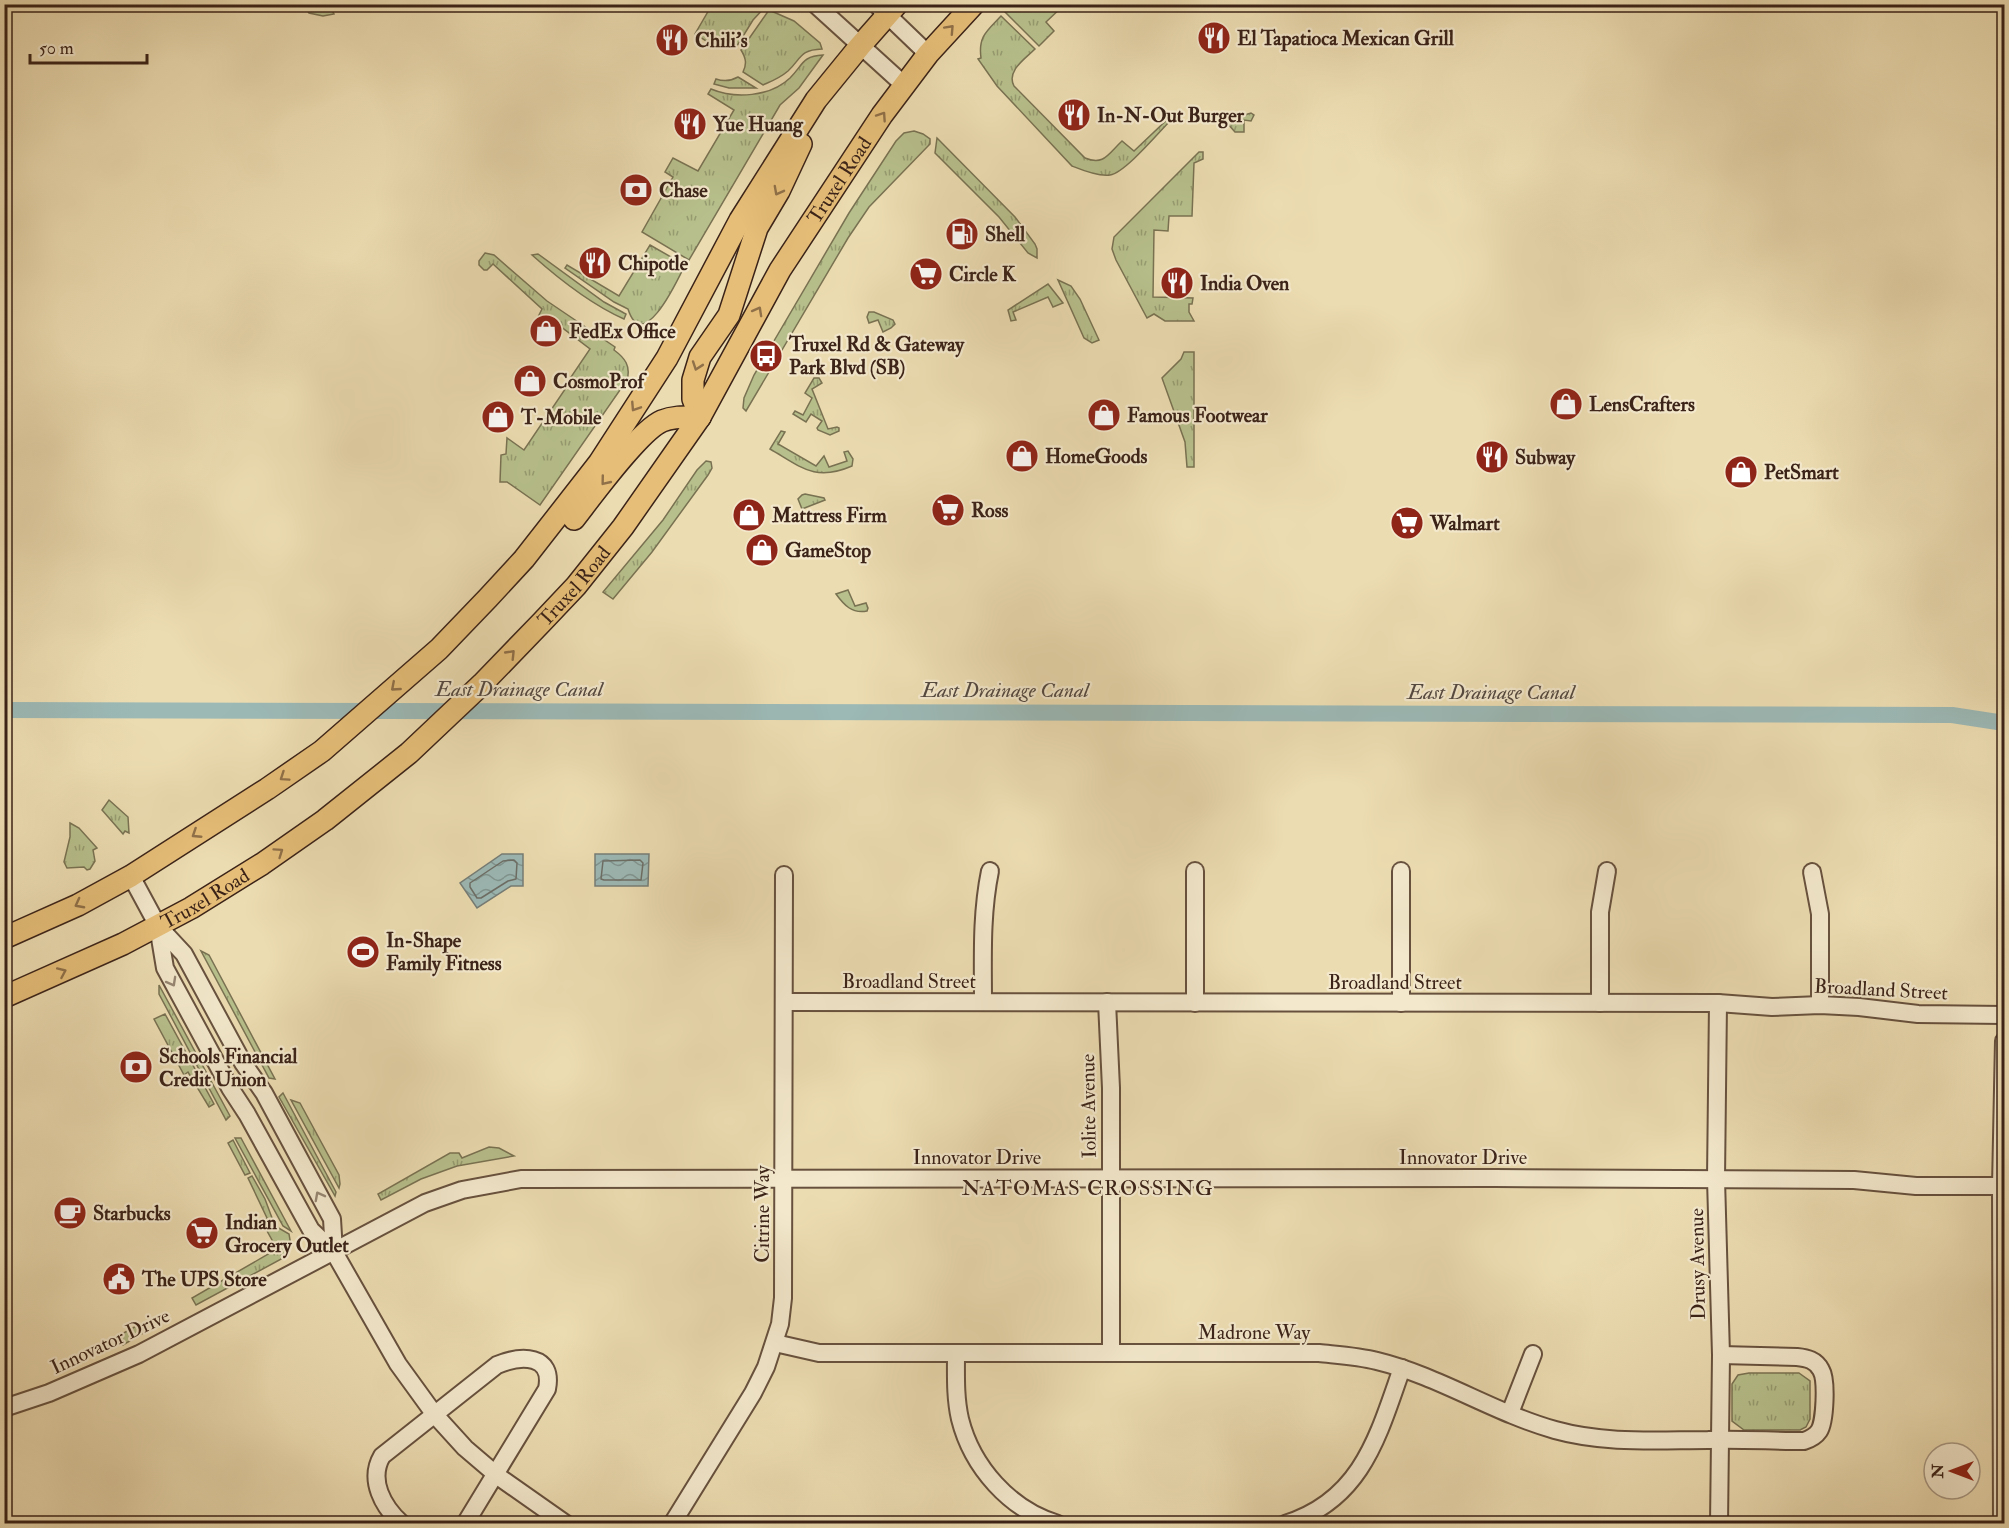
<svg xmlns="http://www.w3.org/2000/svg" width="2009" height="1528" font-family="'IM FELL Double Pica',serif">
<defs>
<pattern id="grass-tufts" width="24" height="20" patternUnits="userSpaceOnUse" patternTransform="scale(1.5)"><rect width="24" height="20" fill="#b7c08c"/><path d="M3 7l-1-3M5 7V3M7 7l1-3M15 17l-1-3M17 17v-4M19 17l1-3" fill="none" stroke="#969c71"/></pattern>
<pattern id="water-waves" width="16" height="10" patternUnits="userSpaceOnUse" patternTransform="scale(1.5)"><rect width="16" height="10" fill="#9cb9b6"/><path d="M0 5q4-4 8 0t8 0" fill="none" stroke="#809693"/></pattern>
</defs>
<rect width="100%" height="100%" fill="#ecdcb1"/>
<filter id="stains"><feTurbulence type="fractalNoise" baseFrequency=".00333" numOctaves="4"/><feColorMatrix values="0 0 0 0 .2 0 0 0 0 .09 0 0 0 0 .02 0 0 0 .5 -.17"/></filter>
<radialGradient id="worn" r=".72"><stop offset=".6" stop-color="#630" stop-opacity="0"/><stop offset="1" stop-color="#630" stop-opacity=".3"/></radialGradient>
<g fill="url(#grass-tufts)" stroke="#797252" stroke-width="1.5">
<path d="M 762,4 L 765,7 L 753,20 L 737,46 L 728,41 L 714,46 L 695,34 L 710,8 L 705,5 Z"/>
<path d="M 1013,4 L 1064,4 L 1064,5 L 1046,22 L 1054,31 L 1039,46 L 1005,12 Z"/>
<path d="M 305,5 L 329,5 L 334,14 L 323,16 L 309,13 Z"/>
<path d="M 769,10 L 794,21 L 820,43 L 822,49 C 799,50 802,58 788,71 C 780,78 772,81 763,85 L 743,72 C 747,64 746,58 741,50 Z"/>
<path d="M 1001,16 L 1035,49 C 1025,59 1006,71 1014,86 L 1085,158 C 1104,166 1108,154 1122,141 L 1134,151 L 1172,115 L 1171,120 C 1159,132 1125,173 1110,175 C 1099,177 1082,170 1072,166 L 997,86 L 978,59 L 981,58 C 978,36 987,31 1001,16 Z"/>
<path d="M 823,55 L 799,88 L 780,105 L 689,260 L 642,232 L 673,177 L 665,172 L 673,158 L 698,171 L 734,110 L 708,94 L 711,89 C 735,99 770,97 790,78 C 803,65 802,56 823,55 Z"/>
<path d="M 738,77 L 756,88 L 729,88 L 714,84 L 716,79 C 725,82 731,81 738,77 Z"/>
<path d="M 1251,113 L 1254,115 L 1251,121 L 1244,120 L 1244,132 L 1235,132 L 1227,123 L 1241,116 Z"/>
<path d="M 914,131 L 923,134 L 930,139 L 930,144 L 869,207 L 848,238 L 746,411 L 743,408 L 744,398 L 754,375 L 849,213 L 896,141 L 904,133 Z"/>
<path d="M 937,138 L 1015,217 L 1035,244 L 1037,249 L 1037,258 L 1028,253 L 999,217 L 935,153 Z"/>
<path d="M 1199,152 L 1203,152 L 1203,159 L 1194,163 L 1192,216 L 1169,216 L 1168,231 L 1154,230 L 1153,297 L 1193,298 L 1192,304 L 1189,304 L 1189,312 L 1194,321 L 1165,321 L 1154,314 L 1147,318 L 1116,260 L 1112,249 L 1114,237 Z"/>
<path d="M 650,245 L 685,265 C 678,279 643,356 628,309 L 614,302 L 565,268 L 567,265 L 619,296 Z"/>
<path d="M 485,253 L 494,255 L 547,301 L 615,347 L 614,350 C 625,358 631,366 627,380 L 540,505 L 507,482 L 500,482 L 501,455 L 506,454 L 507,438 L 524,450 L 572,379 L 571,377 L 590,349 L 548,317 L 542,320 L 538,317 L 542,309 L 493,264 L 487,270 L 484,270 L 479,265 L 479,261 Z"/>
<path d="M 538,254 L 604,302 L 624,313 L 626,314 L 624,319 C 590,304 560,280 532,255 Z"/>
<path d="M 1058,280 L 1071,286 L 1080,299 L 1099,340 L 1092,343 L 1084,338 Z"/>
<path d="M 1048,284 L 1063,303 L 1053,307 L 1048,297 L 1013,312 L 1016,320 L 1011,321 L 1008,310 Z"/>
<path d="M 869,312 L 874,312 L 893,320 L 895,324 L 891,328 L 883,332 L 878,320 L 869,323 L 867,317 Z"/>
<path d="M 1184,352 L 1194,352 L 1194,467 L 1187,467 L 1185,442 L 1162,378 L 1181,359 Z"/>
<path d="M 814,378 L 819,378 L 822,383 L 812,389 L 828,429 L 837,427 L 839,428 L 839,431 L 830,435 L 818,430 L 817,428 L 822,421 L 811,414 L 806,422 L 793,414 L 795,411 L 803,415 L 812,398 L 805,393 Z"/>
<path d="M 781,431 L 785,432 L 778,444 L 816,466 L 824,456 L 829,467 L 847,461 L 844,452 L 848,451 L 853,459 L 852,466 C 815,482 801,467 770,449 Z"/>
<path d="M 706,461 L 711,462 L 712,468 L 708,475 L 652,552 L 613,599 L 603,592 L 663,520 L 697,470 Z"/>
<path d="M 805,494 L 824,498 L 825,500 L 802,509 L 798,499 L 802,495 Z"/>
<path d="M 848,590 L 855,606 L 866,603 L 868,608 L 867,611 C 852,614 844,605 836,594 Z"/>
<path d="M 109,800 L 128,817 L 129,833 L 125,831 L 123,834 L 102,810 Z"/>
<path d="M 70,823 L 79,828 L 97,848 L 93,850 L 95,861 L 90,869 L 87,870 L 84,867 L 67,868 L 64,862 L 70,837 Z"/>
<path d="M 201,951 L 209,955 L 275,1079 L 269,1078 Z"/>
<path d="M 159,985 L 230,1116 L 226,1120 L 159,994 Z"/>
<path d="M 165,1014 L 214,1104 L 209,1107 L 188,1072 L 184,1075 L 154,1019 Z"/>
<path d="M 283,1093 L 336,1192 L 335,1196 L 279,1097 Z"/>
<path d="M 291,1100 L 300,1103 L 339,1175 L 340,1184 L 339,1188 Z"/>
<path d="M 241,1138 L 291,1231 L 283,1226 L 235,1138 Z"/>
<path d="M 233,1140 L 250,1173 L 245,1175 L 228,1143 Z"/>
<path d="M 489,1147 L 499,1148 L 514,1156 L 457,1166 L 421,1179 L 381,1200 L 378,1194 L 450,1153 L 459,1153 L 462,1158 Z"/>
<path d="M 252,1176 L 265,1199 L 275,1226 L 289,1234 L 291,1246 L 285,1257 L 196,1305 L 192,1298 L 277,1249 L 262,1222 L 267,1218 L 248,1178 Z"/>
<path d="M 140,1324 L 145,1332 L 123,1345 L 118,1336 Z"/>
<path d="M 1799,1373 L 1810,1381 L 1810,1419 L 1806,1427 L 1800,1430 L 1744,1430 L 1732,1421 L 1732,1384 L 1738,1375 L 1749,1373 Z"/>
</g>
<g fill="url(#water-waves)" stroke="#757d77" stroke-width="1.5">
<path d="M 502,854 L 523,854 L 523,886 L 511,886 L 477,908 L 460,883 Z"/>
<path d="M 595,854 L 649,854 L 648,886 L 595,886 Z"/>
</g>
<g fill="none" stroke-linecap="round" stroke-linejoin="round">
<g stroke="#6c6e67" stroke-width="1.5">
<path d="M 514,860 L 517,863 L 516,879 L 508,881 L 481,898 L 477,898 L 470,887 L 470,883 L 503,861 Z"/>
<path d="M 640,860 L 643,863 L 641,880 L 604,880 L 601,879 L 603,861 Z"/>
</g>
<path stroke="#9cb9b6" stroke-width="16" d="M 4,710 L 1952,715 L 2004,723"/>
<defs>
<g id="minor">
<path d="M 815,4 L 903,84"/>
<path d="M 876,4 L 928,54"/>
<path d="M 1195,871 L 1195,1003"/>
<path d="M 1812,872 L 1820,914 L 1820,1005"/>
<path d="M 131,876 L 158,926 L 184,954 L 243,1063 L 264,1093 L 332,1219 L 334,1252"/>
<path d="M 158,926 L 165,968 L 230,1088 L 247,1114 L 311,1230 L 334,1252 L 398,1364 L 435,1415 L 465,1448 L 499,1477 L 566,1524"/>
<path d="M 784,1002 L 1718,1003 L 1772,1007 L 1820,1005 L 1859,1007 L 1918,1014 L 2004,1015"/>
<path d="M 983,1002 C 983,958 981,915 990,871"/>
<path d="M 1107,1002 L 1111,1088 L 1111,1353"/>
<path d="M 1401,1003 L 1401,871"/>
<path d="M 1600,1003 L 1600,912 L 1607,871"/>
<path d="M 1718,1003 L 1716,1179 L 1721,1355 L 1719,1524"/>
<path d="M 775,1343 L 819,1353 L 1319,1353 C 1338,1355 1358,1356 1377,1361 C 1439,1376 1494,1413 1555,1430 C 1605,1444 1657,1440 1708,1440 C 1740,1439 1772,1441 1804,1441 C 1810,1439 1815,1437 1819,1431 C 1825,1422 1827,1380 1821,1370 C 1816,1360 1807,1358 1797,1357 L 1721,1355"/>
<path d="M 956,1353 C 956,1375 955,1397 960,1419 C 972,1467 1010,1510 1058,1524"/>
<path d="M 4,1408 L 49,1393 L 139,1354 L 425,1203 L 462,1190 L 521,1179 L 1495,1178 L 1854,1180 L 1916,1186 L 2001,1186"/>
<path d="M 1510,1413 L 1533,1354"/>
<path d="M 402,1524 C 383,1507 368,1480 382,1456 L 497,1365 C 521,1355 554,1354 547,1389 L 465,1524"/>
<path d="M 672,1524 L 753,1393 L 766,1367 L 780,1324 L 783,1298 L 784,875"/>
<path d="M 1285,1524 C 1362,1500 1378,1436 1402,1368"/>
<path d="M 2002,1524 L 2001,1186 L 2004,1041"/>
</g>
<g id="major">
<path d="M 700,417 L 693,399 L 693,380 L 700,357 L 729,315 L 757,228 L 779,191 L 801,144"/>
<path d="M 574,519 C 592,496 639,431 662,421 C 674,416 687,417 700,417"/>
<path d="M 4,938 L 78,905 L 131,876 L 267,789 L 322,751 L 439,649 L 488,598 L 524,559 L 599,463 L 667,358 L 740,220 L 816,100 L 860,46 L 897,4"/>
<path id="s1" d="M 4,997 L 123,944 L 191,908 L 262,864 L 325,820 L 409,753 L 482,684 L 541,623 L 576,586 L 623,527 L 700,417 L 780,270 L 882,115 L 928,54 L 974,4"/>
</g>
</defs>
<use href="#minor" stroke="#67513e" stroke-width="20"/>
<use href="#major" stroke="#3b2318" stroke-width="24"/>
<use href="#minor" stroke="#f3e8cc" stroke-width="16"/>
<use href="#major" stroke="#e6be78" stroke-width="21"/>
</g>
<defs><path id="oneway-chevron" d="M-2-3.5L2.5 0L-2 3.5" fill="none" stroke-width="1.6" stroke-linecap="round" stroke-linejoin="round" transform="scale(1.5)"/></defs>
<g stroke="#907048">
<use href="#oneway-chevron" transform="translate(950 29) rotate(-47)"/>
<use href="#oneway-chevron" transform="translate(882 116) rotate(-56)"/>
<use href="#oneway-chevron" transform="translate(778 191) rotate(118)"/>
<use href="#oneway-chevron" transform="translate(758 311) rotate(-61)"/>
<use href="#oneway-chevron" transform="translate(697 366) rotate(109)"/>
<use href="#oneway-chevron" transform="translate(635 407) rotate(123)"/>
<use href="#oneway-chevron" transform="translate(605 481) rotate(129)"/>
<use href="#oneway-chevron" transform="translate(511 654) rotate(-46)"/>
<use href="#oneway-chevron" transform="translate(395 687) rotate(139)"/>
<use href="#oneway-chevron" transform="translate(284 777) rotate(146)"/>
<use href="#oneway-chevron" transform="translate(196 834) rotate(147)"/>
<use href="#oneway-chevron" transform="translate(279 852) rotate(-35)"/>
<use href="#oneway-chevron" transform="translate(79 904) rotate(152)"/>
<use href="#oneway-chevron" transform="translate(62 972) rotate(-24)"/>
</g>
<g stroke="#978672">
<use href="#oneway-chevron" transform="translate(172 982) rotate(61)"/>
<use href="#oneway-chevron" transform="translate(319 1196) rotate(-118)"/>
</g>
<defs>
<symbol id="restaurant-disc" viewBox="-11 -11 22 22"><circle r="9.5" fill="#8f2418" stroke="#f3e8cc"/><path d="M-5-6h1v4h1v-4h1v4h1v-4h1v5L-1.5 .5V6h-2V.5L-5-1ZM5-6V6H3V1.5H1.5Q1.5-4 5-6Z" fill="#fff"/></symbol>
<symbol id="bank-disc" viewBox="-11 -11 22 22"><circle r="9.5" fill="#8f2418" stroke="#f3e8cc"/><path d="M-6-4H6V4H-6ZM0-2.3a2.3 2.3 0 1 0 0 4.6a2.3 2.3 0 1 0 0-4.6Z" fill="#fff"/></symbol>
<symbol id="fuel-disc" viewBox="-11 -11 22 22"><circle r="9.5" fill="#8f2418" stroke="#f3e8cc"/><path d="M-5.5-6h7V0h2V4h1.3V-2.5L3-4.5l.8-.8L6-3V5H2.5V1h-1V6h-7ZM-4.2-4.7v3.2H.2V-4.7Z" fill="#fff"/></symbol>
<symbol id="supermarket-disc" viewBox="-11 -11 22 22"><circle r="9.5" fill="#8f2418" stroke="#f3e8cc"/><path d="M-6-5.5h2.5l.6 2H6L4.5 2H-2.5L-4.4-4H-6ZM-1.5 3.2a1.3 1.3 0 1 0 .1 0ZM3 3.2a1.3 1.3 0 1 0 .1 0Z" fill="#fff"/></symbol>
<symbol id="shop-disc" viewBox="-11 -11 22 22"><circle r="9.5" fill="#8f2418" stroke="#f3e8cc"/><path d="M-5-2.5h2.3a2.7 3.5 0 0 1 5.4 0H5L5.5 6h-11ZM-1.5-2.5h3a1.5 2.3 0 0 0-3 0Z" fill="#fff"/></symbol>
<symbol id="bus-disc" viewBox="-11 -11 22 22"><circle r="9.5" fill="#8f2418" stroke="#f3e8cc"/><path d="M-5-6H5V4H4V6H2V4H-2V6H-4V4H-5ZM-3.5-4V0h7V-4ZM-3.5 1.2v1.5H-2V1.2ZM2 1.2v1.5H3.5V1.2Z" fill="#fff"/></symbol>
<symbol id="stadium-disc" viewBox="-11 -11 22 22"><circle r="9.5" fill="#8f2418" stroke="#f3e8cc"/><path d="M0-5a6.5 5 0 1 0 0 10a6.5 5 0 1 0 0-10ZM-3.5-1.8h7v3.6h-7Z" fill="#fff"/></symbol>
<symbol id="cafe-disc" viewBox="-11 -11 22 22"><circle r="9.5" fill="#8f2418" stroke="#f3e8cc"/><path d="M-5.5-4.5H6V0H3Q3 3.5 0 3.5H-2.5Q-5.5 3.5-5.5 0ZM3-3.2v2h1.7v-2ZM-6 4.5H4V6H-6Z" fill="#fff"/></symbol>
<symbol id="civic-disc" viewBox="-11 -11 22 22"><circle r="9.5" fill="#8f2418" stroke="#f3e8cc"/><path d="M-.6-6.5H3V-4.5H.6V-3L4-1V1h2V6H-6V1h2V-1L-.6-3ZM-1.2 2.5V6h2.4V2.5Z" fill="#fff"/></symbol>
</defs>
<g fill-rule="evenodd">
<use href="#restaurant-disc" x="1195" y="19" width="38" height="38"/>
<use href="#restaurant-disc" x="653" y="21" width="38" height="38"/>
<use href="#restaurant-disc" x="1055" y="96" width="38" height="38"/>
<use href="#restaurant-disc" x="671" y="105" width="38" height="38"/>
<use href="#bank-disc" x="617" y="171" width="38" height="38"/>
<use href="#fuel-disc" x="943" y="215" width="38" height="38"/>
<use href="#restaurant-disc" x="576" y="244" width="38" height="38"/>
<use href="#supermarket-disc" x="907" y="255" width="38" height="38"/>
<use href="#restaurant-disc" x="1158" y="264" width="38" height="38"/>
<use href="#shop-disc" x="527" y="312" width="38" height="38"/>
<use href="#bus-disc" x="747" y="337" width="38" height="38"/>
<use href="#shop-disc" x="511" y="362" width="38" height="38"/>
<use href="#shop-disc" x="1547" y="385" width="38" height="38"/>
<use href="#shop-disc" x="1085" y="396" width="38" height="38"/>
<use href="#shop-disc" x="479" y="398" width="38" height="38"/>
<use href="#shop-disc" x="1003" y="437" width="38" height="38"/>
<use href="#restaurant-disc" x="1473" y="438" width="38" height="38"/>
<use href="#shop-disc" x="1722" y="453" width="38" height="38"/>
<use href="#supermarket-disc" x="929" y="491" width="38" height="38"/>
<use href="#shop-disc" x="730" y="496" width="38" height="38"/>
<use href="#supermarket-disc" x="1388" y="504" width="38" height="38"/>
<use href="#shop-disc" x="743" y="531" width="38" height="38"/>
<use href="#stadium-disc" x="344" y="933" width="38" height="38"/>
<use href="#bank-disc" x="117" y="1048" width="38" height="38"/>
<use href="#cafe-disc" x="51" y="1194" width="38" height="38"/>
<use href="#supermarket-disc" x="183" y="1214" width="38" height="38"/>
<use href="#civic-disc" x="100" y="1260" width="38" height="38"/>
</g>
<g text-anchor="middle" stroke-width="4.5" stroke-linejoin="round" paint-order="stroke">
<g font-size="20" font-weight="bold" fill="#3b2318" stroke="#f3e8cc" text-anchor="start">
<text x="1237" y="45">El Tapatioca Mexican Grill</text>
<text x="695" y="47">Chili's</text>
<text x="1097" y="122">In-N-Out Burger</text>
<text x="713" y="131">Yue Huang</text>
<text x="659" y="197">Chase</text>
<text x="985" y="241">Shell</text>
<text x="618" y="270">Chipotle</text>
<text x="949" y="281">Circle K</text>
<text x="1200" y="290">India Oven</text>
<text x="569" y="338">FedEx Office</text>
<text x="789" y="351">Truxel Rd &amp; Gateway<tspan x="789" dy="23">Park Blvd (SB)</tspan></text>
<text x="553" y="388">CosmoProf</text>
<text x="1589" y="411">LensCrafters</text>
<text x="1127" y="422">Famous Footwear</text>
<text x="521" y="424">T-Mobile</text>
<text x="1045" y="463">HomeGoods</text>
<text x="1515" y="464">Subway</text>
<text x="1764" y="479">PetSmart</text>
<text x="971" y="517">Ross</text>
<text x="772" y="522">Mattress Firm</text>
<text x="1430" y="530">Walmart</text>
<text x="785" y="557">GameStop</text>
<text x="386" y="947">In-Shape<tspan x="386" dy="23">Family Fitness</tspan></text>
<text x="159" y="1063">Schools Financial<tspan x="159" dy="23">Credit Union</tspan></text>
<text x="93" y="1220">Starbucks</text>
<text x="225" y="1229">Indian<tspan x="225" dy="23">Grocery Outlet</tspan></text>
<text x="142" y="1286">The UPS Store</text>
</g>
<g font-size="20" fill="#3b2318" stroke="#f3e8cc">
<text dy="7" stroke="none"><textPath href="#s1" startOffset="1196">Truxel Road</textPath></text>
<text dy="7" stroke="none"><textPath href="#s1" startOffset="710">Truxel Road</textPath></text>
<text dy="7" stroke="none"><textPath href="#s1" startOffset="224">Truxel Road</textPath></text>
<text x="909" y="988">Broadland Street</text>
<text x="1395" y="989">Broadland Street</text>
<text transform="translate(1881 989) rotate(3)" y="7">Broadland Street</text>
<text transform="translate(1088 1106) rotate(-91)" y="7">Iolite Avenue</text>
<text x="977" y="1164">Innovator Drive</text>
<text x="1463" y="1164">Innovator Drive</text>
<text transform="translate(762 1214) rotate(-90)" y="7">Citrine Way</text>
<text transform="translate(1697 1264) rotate(-91)" y="7">Drusy Avenue</text>
<text x="1254" y="1339">Madrone Way</text>
<text transform="translate(110 1341) rotate(-25)" y="7">Innovator Drive</text>
</g>
<g font-size="21" font-style="italic" fill="#534840" stroke="#f3e8cc">
<text x="519" y="696">East Drainage Canal</text>
<text x="1005" y="697">East Drainage Canal</text>
<text x="1491" y="699">East Drainage Canal</text>
</g>
<g font-size="21" letter-spacing="1.5" fill="#3b2318" stroke="#f3e8cc">
<text x="1088" y="1195">NATOMAS CROSSING</text>
</g>
</g>
<rect width="2009" height="1528" fill="none" stroke="#ecdcb1" stroke-width="24"/>
<rect x="6" y="6" width="1997" height="1516" fill="none" stroke="#3b2318" stroke-width="3"/>
<rect x="12" y="12" width="1985" height="1504" fill="none" stroke="#3b2318" stroke-width="1.5"/>
<g transform="translate(1952 1471) rotate(270)"><circle r="28" fill="#f3e8cc" stroke="#a99984" stroke-width="1.5"/>
<path d="M0-4.5L10 22L0 15L-10 22Z" fill="#8f2418"/>
<text y="-9" font-size="16" font-weight="bold" text-anchor="middle" fill="#3b2318">N</text>
</g>
<path d="M30 54v9h117v-9" fill="none" stroke="#3b2318" stroke-width="3"/>
<text x="39" y="54" font-size="18" fill="#3b2318" stroke="#f3e8cc" stroke-width="4.5" paint-order="stroke">50 m</text>
<rect width="100%" height="100%" filter="url(#stains)"/>
<rect width="100%" height="100%" fill="url(#worn)"/>
</svg>
